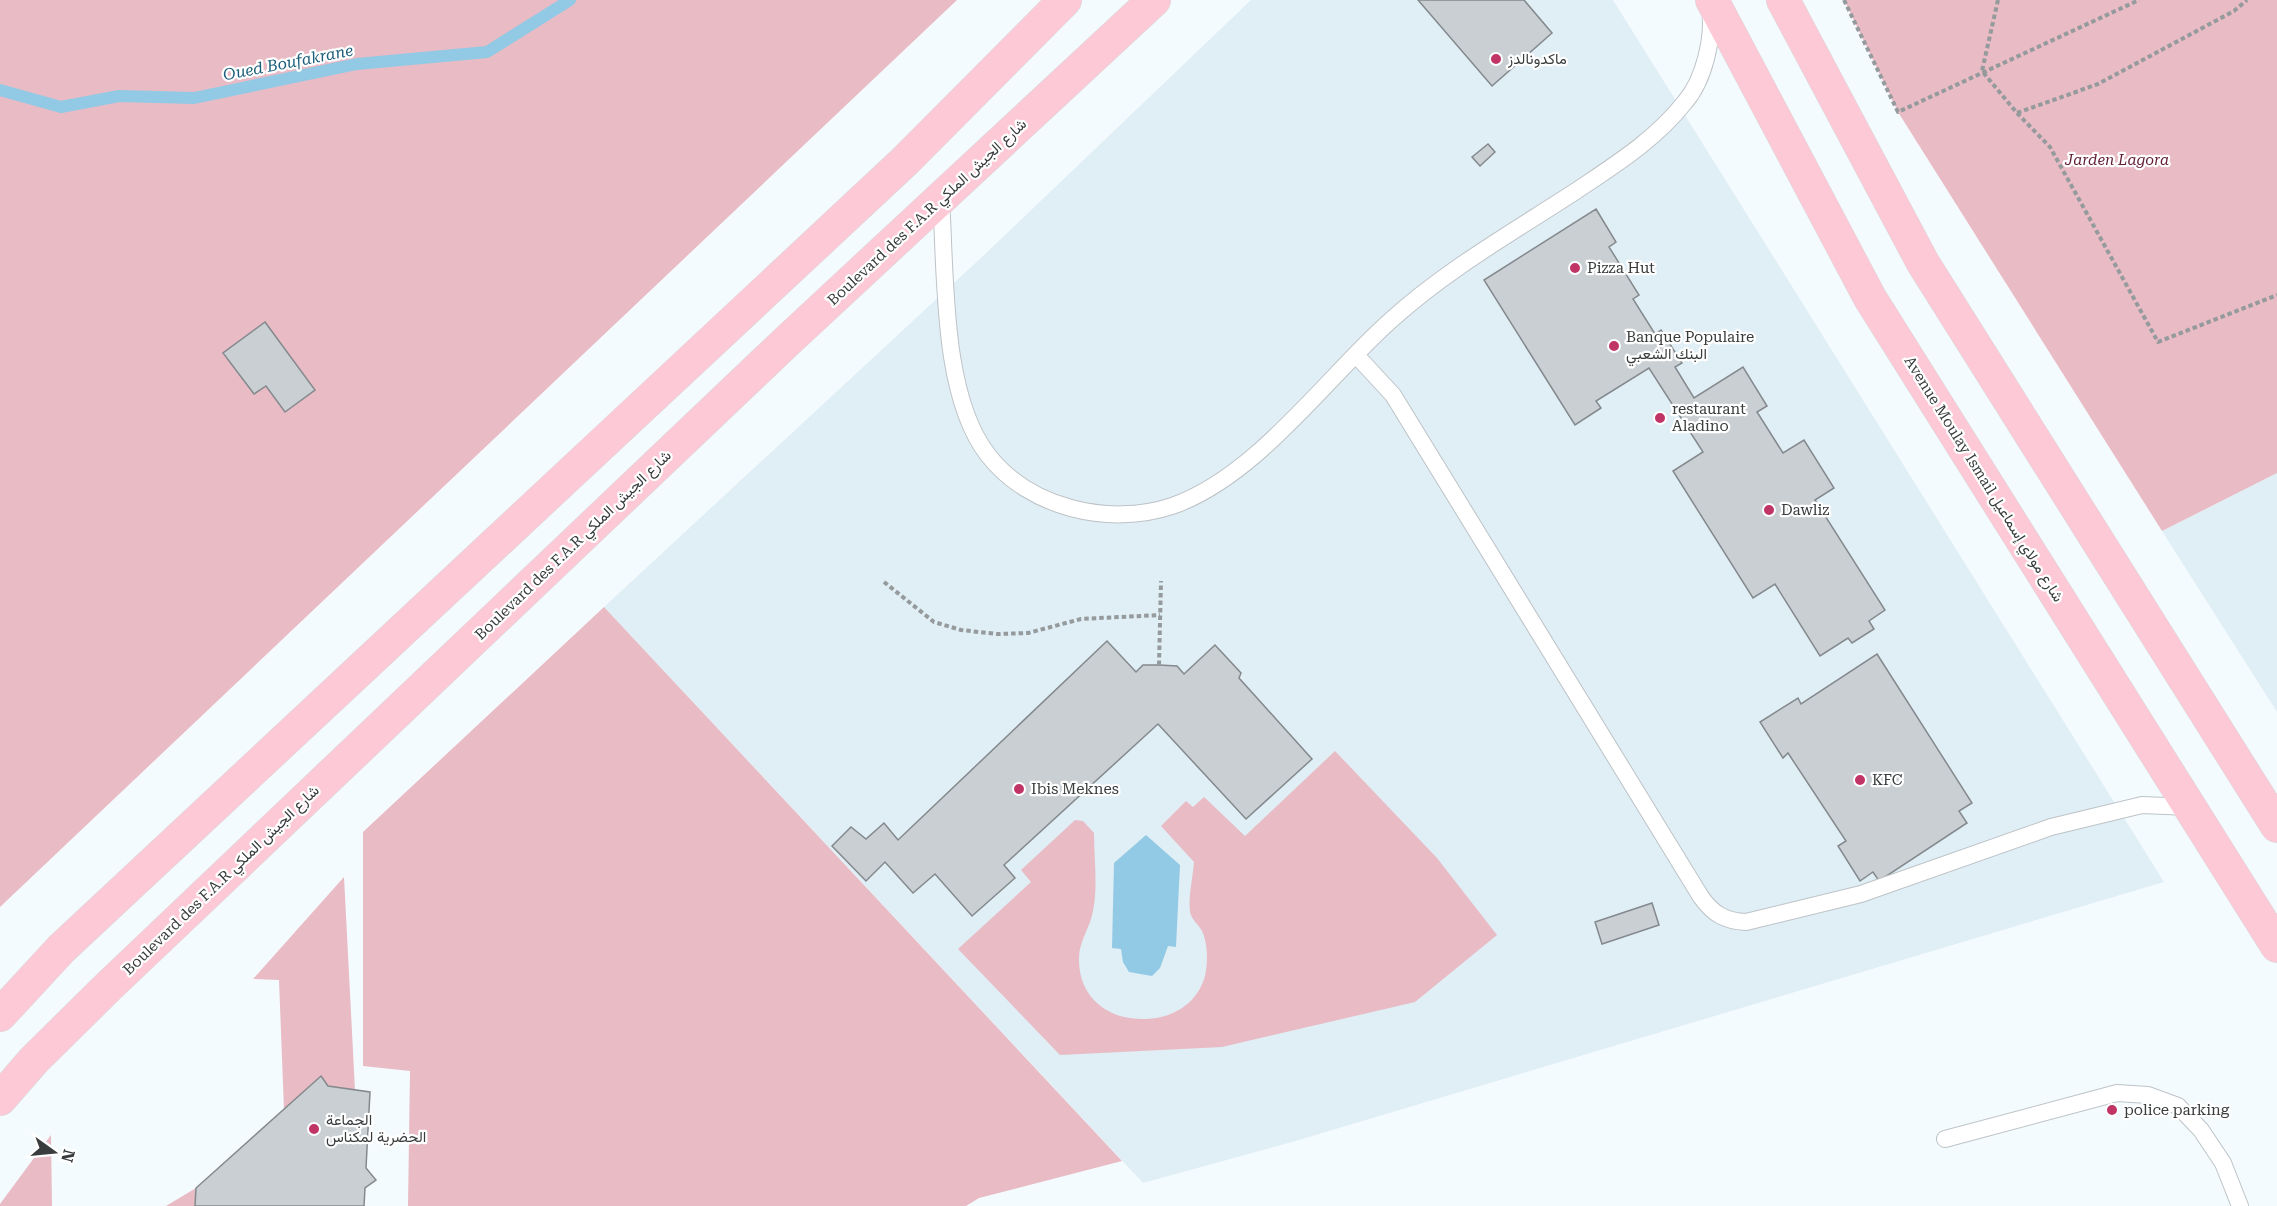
<svg xmlns="http://www.w3.org/2000/svg" width="2277" height="1206" font-family="'Roboto Serif',Vazirmatn,serif">
<rect width="100%" height="100%" fill="#f4fbfe"/>
<g fill="#e0eef5">
<path d="M 1251,0 L 1613,0 L 2164,882 L 1292,1142 L 1143,1183 L 604,607 L 984,255 Z"/>
<path d="M 2277,473 L 2277,712 L 2162,531 Z"/>
</g>
<g fill="#e8bbc5">
<path d="M 0,0 L 957,0 L 0,907 Z"/>
<path d="M 1844,0 L 2277,0 L 2277,473 L 2162,531 L 1898,112 Z"/>
<path d="M 604,607 L 1122,1161 L 979,1198 L 966,1206 L 408,1206 L 410,1071 L 363,1066 L 363,832 Z"/>
<path d="M 1335,751 L 1437,858 L 1497,935 L 1415,1002 L 1222,1047 L 1060,1055 L 958,949 L 1031,882 L 1021,870 L 1075,820 L 1083,821 L 1094,833 C 1094,858 1098,887 1093,911 C 1090,928 1079,941 1079,958 C 1078,1005 1120,1026 1161,1017 C 1182,1012 1199,998 1205,976 C 1208,963 1208,943 1202,931 C 1199,925 1191,919 1190,912 C 1188,897 1193,877 1194,862 L 1161,826 L 1186,801 L 1193,807 L 1204,797 L 1245,836 Z"/>
<path d="M 344,877 L 355,1090 L 328,1086 L 321,1077 L 284,1110 L 279,980 L 253,979 Z"/>
<path d="M 51,1135 L 52,1206 L 0,1206 L 0,1204 Z"/>
<path d="M 196,1188 L 195,1206 L 166,1206 Z"/>
</g>
<path fill="#92cae5" d="M 1146,835 L 1180,865 L 1176,947 L 1168,946 L 1160,968 L 1152,976 L 1129,972 L 1123,962 L 1121,949 L 1112,948 L 1114,863 Z"/>
<g fill="none" stroke-linecap="round" stroke-linejoin="round">
<path stroke="#92cae5" stroke-width="12" d="M 0,90 L 61,107 L 119,96 L 194,98 L 357,64 L 487,52 L 570,0"/>
</g>
<g fill="#c9cfd3" stroke="#83898c" stroke-width="1.5">
<path d="M 1418,0 L 1524,0 L 1552,33 L 1492,86 Z"/>
<path d="M 1488,144 L 1495,152 L 1480,166 L 1472,157 Z"/>
<path d="M 1596,209 L 1616,242 L 1609,247 L 1639,295 L 1633,299 L 1655,334 L 1661,330 L 1682,363 L 1675,367 L 1694,398 L 1743,367 L 1767,406 L 1757,412 L 1783,453 L 1804,440 L 1834,488 L 1815,500 L 1885,610 L 1869,621 L 1874,629 L 1852,643 L 1848,638 L 1820,656 L 1775,584 L 1753,598 L 1673,471 L 1703,452 L 1649,368 L 1596,401 L 1601,408 L 1575,425 L 1484,280 Z"/>
<path d="M 265,322 L 315,390 L 285,412 L 266,386 L 254,394 L 223,353 Z"/>
<path d="M 1107,641 L 1136,672 L 1143,665 L 1159,665 L 1177,666 L 1184,674 L 1215,645 L 1241,673 L 1239,678 L 1312,759 L 1246,819 L 1158,724 L 1004,865 L 1015,878 L 972,916 L 935,874 L 913,893 L 885,862 L 866,881 L 832,846 L 851,827 L 866,839 L 884,823 L 898,840 Z"/>
<path d="M 1877,654 L 1972,803 L 1959,811 L 1967,823 L 1879,881 L 1873,872 L 1860,881 L 1838,846 L 1846,841 L 1788,753 L 1783,758 L 1760,722 L 1798,698 L 1801,704 Z"/>
<path d="M 1652,903 L 1659,925 L 1602,944 L 1595,922 Z"/>
<path d="M 321,1076 L 328,1086 L 370,1092 L 366,1168 L 376,1180 L 365,1188 L 364,1206 L 195,1206 L 196,1188 Z"/>
</g>
<g fill="none" stroke-linecap="round" stroke-linejoin="round">
<defs>
<g id="lane">
<path d="M 941,199 C 946,273 941,395 988,455 C 1029,508 1109,527 1172,506 C 1256,477 1325,379 1390,321 C 1446,270 1513,232 1576,191 C 1616,164 1655,140 1685,102 C 1704,80 1714,38 1710,9"/>
<path d="M 1356,355 L 1393,395 L 1701,897 C 1713,914 1725,921 1746,922 L 1861,894 L 2051,827 L 2142,805 L 2189,807"/>
<path d="M 1945,1139 L 2117,1093 L 2148,1095 L 2178,1106 L 2201,1130 L 2223,1163 L 2240,1206"/>
</g>
<g id="primary">
<path d="M 1712,0 L 1870,298 L 2277,946"/>
<path d="M 1783,0 L 1923,263 L 2277,826"/>
<path d="M 0,1015 L 61,949 L 905,161 L 1065,0"/>
<path d="M 0,1099 L 34,1060 L 109,986 L 784,344 L 1154,0"/>
</g>
</defs>
<use href="#lane" stroke="#bdc3c7" stroke-width="18"/>
<use href="#primary" stroke="#d7d8d8" stroke-width="34"/>
<g stroke="#959a9c" stroke-width="4" stroke-dasharray="4.5 3" stroke-linecap="butt">
<path d="M 1844,0 L 1898,112 L 2139,0"/>
<path d="M 1998,0 L 1982,71 L 2017,113 L 2098,84 L 2234,11 L 2247,0"/>
<path d="M 2017,113 L 2050,147 L 2158,342 L 2277,295"/>
<path d="M 884,582 L 934,622 L 961,630 L 997,634 L 1028,633 L 1081,619 L 1160,615"/>
<path d="M 1159,665 L 1161,581"/>
</g>
<use href="#lane" stroke="#fff" stroke-width="16"/>
<use href="#primary" stroke="#fec9d6" stroke-width="33"/>
</g>
<g fill="#c03466" stroke="#fff" stroke-width="2">
<circle cx="1496" cy="59" r="6"/>
<circle cx="1575" cy="268" r="6"/>
<circle cx="1614" cy="346" r="6"/>
<circle cx="1660" cy="418" r="6"/>
<circle cx="1769" cy="510" r="6"/>
<circle cx="1860" cy="780" r="6"/>
<circle cx="1019" cy="789" r="6"/>
<circle cx="2112" cy="1110" r="6"/>
<circle cx="314" cy="1129" r="6"/>
</g>
<g text-anchor="middle" stroke-width="4.5" stroke-linejoin="round" paint-order="stroke">
<g font-size="15" fill="#393c3d" stroke="#fff" text-anchor="start">
<text x="1508" y="64">ماكدونالدز</text>
<text x="1587" y="273">Pizza Hut</text>
<text x="1626" y="342">Banque Populaire<tspan x="1626" dy="17">البنك الشعبي</tspan></text>
<text x="1672" y="414">restaurant<tspan x="1672" dy="17">Aladino</tspan></text>
<text x="1781" y="515">Dawliz</text>
<text x="1872" y="785">KFC</text>
<text x="1031" y="794">Ibis Meknes</text>
<text x="2124" y="1115">police parking</text>
<text x="326" y="1125">الجماعة<tspan x="326" dy="17">الحضرية لمكناس</tspan></text>
</g>
<g font-size="15" font-style="italic" fill="#611d34" stroke="#fff">
<text x="2117" y="165">Jarden Lagora</text>
</g>
<g font-size="15" fill="#393c3d" stroke="#fff">
<text transform="translate(927 212) rotate(-43)" y="5">Boulevard des F.A.R شارع الجيش الملكي</text>
<text transform="translate(1984 479) rotate(58)" y="5">Avenue Moulay Ismail شارع مولاي إسماعيل</text>
<text transform="translate(573 545) rotate(-44)" y="5">Boulevard des F.A.R شارع الجيش الملكي</text>
<text transform="translate(221 880) rotate(-44)" y="5">Boulevard des F.A.R شارع الجيش الملكي</text>
</g>
<g font-size="16" font-style="italic" fill="#185d79" stroke="#fff">
<text transform="translate(288 62) rotate(-11)" y="6">Oued Boufakrane</text>
</g>
</g>
<g transform="translate(54 1152) rotate(105)" stroke="#ffffff" stroke-width="4.5" paint-order="stroke">
<path d="M0-4.5L10 22L0 15L-10 22Z" fill="#393c3d"/>
<text y="-9" font-size="16" font-weight="bold" text-anchor="middle" fill="#393c3d">N</text>
</g>
</svg>
